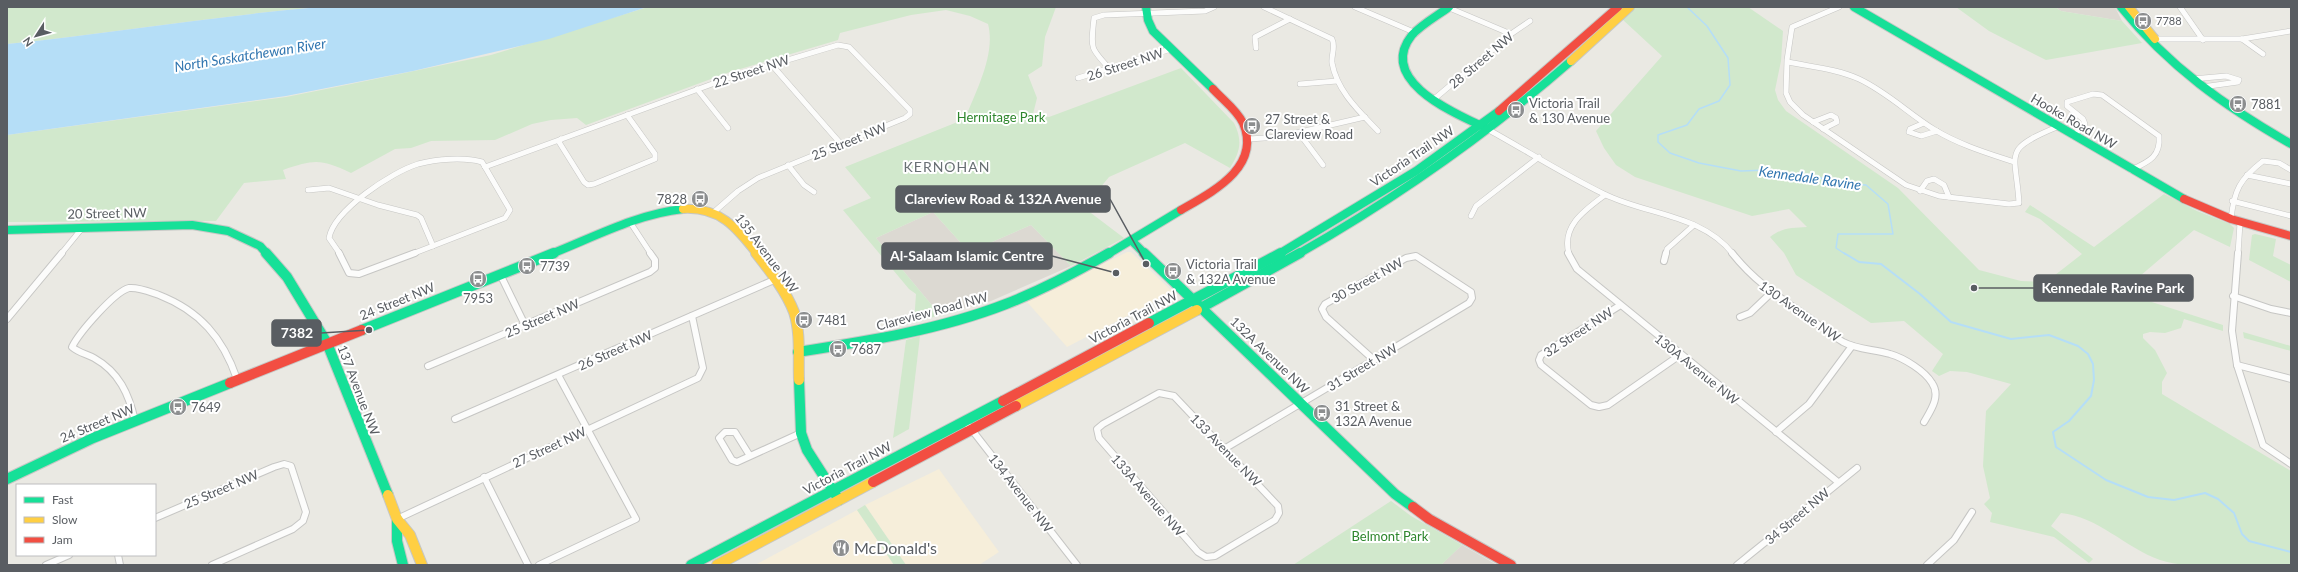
<svg xmlns="http://www.w3.org/2000/svg" width="2298" height="572" font-family="Lato,sans-serif">
<rect width="100%" height="100%" fill="#eae9e3"/>
<g fill="#f6eeda">
<path d="M 1127,252 L 1131,252 L 1173,292 L 1067,347 L 1027,302 Z"/>
<path d="M 939,469 L 999,552 L 979,565 L 906,565 L 865,505 Z"/>
<path d="M 857,510 L 894,565 L 755,565 Z"/>
</g>
<g fill="#dcd9d2">
<path d="M 2055,7 L 2115,7 L 2122,21 L 2061,11 Z"/>
<path d="M 933,212 L 969,252 L 1031,225 L 1071,266 L 991,301 L 940,315 L 876,238 Z"/>
<path d="M 1462,545 L 1497,565 L 1441,565 Z"/>
</g>
<g fill="#d1e8cc">
<path d="M 7,7 L 320,7 C 215,16 112,33 7,44 Z"/>
<path d="M 648,7 L 1056,7 L 1045,37 L 1042,66 L 1028,75 L 1037,98 L 1033,114 L 1049,117 L 1181,68 L 1234,123 C 1243,141 1240,152 1230,168 L 1185,143 L 1109,177 L 1085,206 L 1087,210 L 1124,238 L 1071,266 L 1031,225 L 969,252 L 933,212 L 876,238 L 940,315 L 914,323 L 916,294 L 909,289 L 843,210 L 871,198 L 845,167 L 965,119 C 976,91 996,54 988,24 L 970,16 L 946,10 L 911,15 L 840,33 L 838,40 L 730,72 L 586,125 L 577,118 L 551,120 L 532,124 L 495,140 L 431,141 L 411,148 L 395,149 L 351,173 C 321,159 315,159 283,170 L 286,179 L 244,183 L 216,221 L 7,222 L 7,135 L 286,97 L 351,84 L 491,55 Z"/>
<path d="M 1635,7 L 1748,7 L 1783,31 L 1781,61 L 1775,90 L 1778,100 L 1786,111 L 1898,188 L 1979,270 L 2021,281 L 2046,282 L 2082,254 L 2040,219 L 2025,212 L 2030,205 L 2094,247 L 2164,194 L 2197,211 L 2230,224 L 2234,228 L 2230,247 L 2194,230 L 2140,276 L 2127,294 L 2223,325 L 2223,331 L 2184,319 L 2181,328 L 2165,333 L 2150,332 L 2143,334 L 2143,338 L 2155,350 L 2167,373 L 2162,382 L 2162,394 L 2291,471 L 2291,565 C 2254,565 2193,571 2160,560 C 2126,548 2097,516 2061,513 L 2051,526 L 2093,559 L 2089,563 L 2054,537 L 1990,522 L 1992,513 L 1984,504 L 1990,498 L 1983,466 L 1986,411 L 2011,384 L 1967,372 L 1950,371 L 1939,376 L 1932,371 L 1943,354 L 1904,321 L 1871,323 L 1796,275 L 1784,253 L 1770,237 C 1783,227 1793,228 1807,227 L 1789,209 L 1752,216 L 1635,177 L 1616,165 L 1604,148 L 1596,131 L 1662,56 L 1622,19 Z"/>
<path d="M 1956,7 L 2055,7 L 2061,11 L 2122,21 L 2142,43 L 2046,60 L 1989,31 Z"/>
<path d="M 2255,234 L 2276,239 L 2273,256 L 2291,265 L 2291,282 L 2249,260 L 2252,235 Z"/>
<path d="M 2243,332 L 2291,346 L 2291,351 L 2244,338 Z"/>
<path d="M 920,336 L 909,429 L 893,438 L 906,340 Z"/>
<path d="M 1391,501 L 1411,516 L 1462,545 L 1441,565 L 1293,565 Z"/>
<path d="M 865,505 L 906,565 L 894,565 L 857,510 Z"/>
</g>
<path fill="#b5def7" d="M 320,7 L 647,7 L 549,39 L 413,71 L 286,96 L 7,135 L 7,44 C 112,33 215,16 320,7 Z"/>
<g fill="none" stroke-linecap="round" stroke-linejoin="round">
<path stroke="#b5def7" stroke-width="1.5" d="M 1687,7 L 1707,26 L 1728,58 L 1730,85 L 1719,101 L 1699,109 L 1687,125 L 1658,135 L 1658,142 L 1670,153 L 1699,163 L 1741,171 L 1768,170 L 1799,180 L 1816,176 L 1833,183 L 1866,185 L 1888,204 L 1893,234 L 1838,234 L 1836,248 L 1845,254"/>
<path stroke="#b5def7" stroke-width="2" d="M 1844,253 L 1859,262 L 1881,264 L 1920,294 L 1951,322 L 2011,339 L 2049,335 L 2078,346 L 2088,354 L 2093,364 L 2094,380 L 2091,396 L 2069,421 L 2053,432 L 2056,447 L 2106,480 L 2148,497 L 2174,500 L 2205,493 L 2218,499 L 2234,513 L 2242,534 L 2249,541 L 2291,552"/>
<defs>
<g id="street-far1">
<path d="M 1264,7 L 1332,39 C 1336,47 1331,55 1332,63 C 1337,91 1359,111 1378,131"/>
<path d="M 1355,7 L 1416,33"/>
<path d="M 1447,7 L 1511,34"/>
<path d="M 1839,7 L 1792,27 L 1787,60 L 1786,93 L 1790,102 L 1803,115 L 1906,185 L 1939,196 L 2009,204 L 2019,203 C 2016,152 2001,150 2057,127"/>
<path d="M 2180,7 L 2203,40"/>
<path d="M 2152,39 L 2242,39 L 2291,31"/>
<path d="M 2242,39 L 2263,54"/>
<path d="M 1256,48 L 1255,37 L 1290,19"/>
<path d="M 1788,62 C 1812,67 1837,69 1859,79 C 1887,92 1909,114 1935,130 C 1960,145 1987,153 2014,162"/>
<path d="M 771,64 L 841,144"/>
<path d="M 1110,69 C 1089,47 1091,48 1094,18 L 1104,15 L 1205,11 L 1214,7"/>
<path d="M 1078,78 L 1171,49"/>
<path d="M 2192,79 L 2226,76 L 2239,80 L 2238,82 L 2202,87"/>
<path d="M 1300,84 L 1337,81"/>
<path d="M 697,89 L 728,128"/>
<path d="M 1433,100 L 1511,34 L 1530,21"/>
<path d="M 1813,122 L 1831,115 L 1836,118 L 1837,122 L 1823,129"/>
<path d="M 1924,123 L 1910,129 L 1909,132 L 1921,136 L 1937,131"/>
<path d="M 1489,130 C 1527,151 1565,175 1604,194 C 1646,215 1702,214 1733,254"/>
<path d="M 1299,133 L 1323,165"/>
<path d="M 2073,136 L 2085,124 L 2083,119 L 2067,106 L 2067,102 L 2093,94 L 2102,95 L 2159,136 C 2161,157 2148,162 2131,170"/>
<path d="M 561,139 L 559,142 L 584,182 L 588,185 L 594,184 L 655,159 L 655,154 L 627,115"/>
<path d="M 1249,139 L 1279,137 L 1365,117"/>
<path d="M 788,165 L 804,185 L 814,192"/>
<path d="M 485,167 L 734,76 L 838,45 L 849,47 L 910,110 L 910,114 L 905,118 L 758,178 L 738,191 L 714,212"/>
<path d="M 2247,175 L 2291,184"/>
<path d="M 308,190 L 329,188 L 378,205 L 417,215 L 421,218 L 433,246"/>
<path d="M 1920,191 L 1927,181 L 1934,179 L 1944,185 L 1949,197"/>
<path d="M 2232,201 L 2291,216"/>
<path d="M 1471,216 L 1476,206 L 1539,157"/>
<path d="M 2231,219 C 2234,190 2240,179 2263,161 L 2279,163 L 2291,170"/>
<path d="M 630,222 L 651,254"/>
<path d="M 61,254 L 83,227"/>
<path d="M 340,254 L 329,238 C 334,210 392,172 418,164 C 437,159 464,157 482,162 L 485,167"/>
<path d="M 412,254 L 505,218 L 510,210 L 485,167"/>
<path d="M 1569,254 C 1561,226 1585,210 1605,195"/>
<path d="M 1666,254 L 1667,249 L 1694,225"/>
<path d="M 2238,254 L 2240,223"/>
</g>
<g id="street">
<path d="M 339,253 L 349,273 L 359,274 L 415,253"/>
<path d="M 1568,253 L 1577,269 L 1838,482"/>
<path d="M 1732,253 C 1754,281 1779,297 1808,317 C 1819,325 1831,335 1843,342 C 1858,350 1874,349 1890,354 C 1904,358 1925,371 1932,383 C 1941,396 1931,410 1924,422"/>
<path d="M 2238,253 L 2232,331 L 2237,365 L 2263,445 L 2291,464"/>
<path d="M 1416,256 L 1471,292 L 1472,298 L 1469,303 L 1374,360 L 1326,317 L 1322,309 L 1325,304 L 1406,258 Z"/>
<path d="M 1664,261 L 1666,253"/>
<path d="M 500,274 L 525,325"/>
<path d="M 2233,296 L 2271,309 L 2291,313"/>
<path d="M 1619,306 L 1541,355 L 1539,360 L 1541,365 L 1591,405 L 1599,407 L 1608,405 L 1680,355"/>
<path d="M 1740,317 L 1750,313 L 1771,293"/>
<path d="M 7,319 L 62,253"/>
<path d="M 2237,365 L 2291,379"/>
<path d="M 428,366 L 650,272 L 655,268 L 655,260 L 650,253"/>
<path d="M 1159,393 L 1174,396 L 1278,506 L 1279,513 L 1275,520 L 1215,556 L 1206,557 L 1198,552 L 1099,438 L 1097,429 L 1103,424 Z"/>
<path d="M 455,419 L 774,280"/>
<path d="M 135,421 C 129,394 119,372 94,358 C 87,354 79,353 72,347 C 79,333 114,292 129,288 C 139,287 150,292 159,295 C 200,311 223,338 237,379"/>
<path d="M 965,421 L 1077,565"/>
<path d="M 1776,432 L 1809,404 L 1852,346"/>
<path d="M 1224,449 L 1374,360"/>
<path d="M 750,456 L 735,432 L 725,432 L 719,438 L 732,460 L 737,462 L 801,433"/>
<path d="M 484,477 L 528,565"/>
<path d="M 155,518 L 274,467 L 284,464 L 291,466 L 306,512 L 303,521 L 293,529 L 212,565"/>
<path d="M 397,519 L 698,378 L 703,368 L 692,316"/>
<path d="M 118,555 L 120,565"/>
<path d="M 46,565 L 69,555"/>
<path d="M 539,565 L 636,519 L 558,375"/>
<path d="M 1737,565 L 1857,468"/>
<path d="M 1927,565 L 1954,540 L 1972,512"/>
</g>
<g id="fast-far1">
<path d="M 1146,7 L 1148,20 L 1153,31 L 1213,89"/>
<path d="M 1449,7 C 1437,16 1422,24 1412,35 C 1376,80 1454,113 1484,127"/>
<path d="M 1854,7 L 2184,199"/>
<path d="M 2121,7 C 2168,66 2226,107 2291,144"/>
<path d="M 7,230 L 192,225 L 228,231 L 260,246 L 267,254"/>
<path d="M 1132,241 L 1145,254"/>
<path d="M 551,254 C 594,237 637,214 683,209"/>
<path d="M 1108,254 L 1181,210"/>
<path d="M 1279,254 L 1416,171 L 1499,111"/>
<path d="M 1298,254 C 1398,197 1485,136 1571,61"/>
</g>
<g id="fast">
<path d="M 266,253 L 287,277 L 327,343 L 388,495"/>
<path d="M 1144,253 L 1395,494 L 1413,507"/>
<path d="M 1197,310 L 1300,253"/>
<path d="M 1149,323 L 1281,253"/>
<path d="M 362,330 L 554,253"/>
<path d="M 798,352 C 868,341 939,330 1006,304 C 1042,290 1076,272 1109,253"/>
<path d="M 799,380 L 801,433 L 807,450 L 839,500"/>
<path d="M 7,479 L 93,438 L 230,383"/>
<path d="M 397,519 L 397,541 L 403,565"/>
<path d="M 691,565 L 1003,401"/>
</g>
<g id="slow-far1">
<path d="M 2129,7 L 2155,39"/>
<path d="M 1571,61 L 1630,7"/>
<path d="M 683,209 C 720,207 736,227 757,254"/>
</g>
<g id="slow">
<path d="M 756,253 C 770,271 786,291 794,312 C 801,334 798,358 799,380"/>
<path d="M 1016,406 L 1197,310"/>
<path d="M 388,495 L 397,519 L 410,535 L 422,565"/>
<path d="M 717,565 L 873,482"/>
</g>
<g id="jam-far1">
<path d="M 1499,111 L 1618,7"/>
<path d="M 2184,199 L 2231,219 L 2291,236"/>
<path d="M 1181,210 C 1212,192 1262,167 1243,123 C 1237,110 1223,100 1213,89"/>
</g>
<g id="jam">
<path d="M 230,383 L 362,330"/>
<path d="M 1003,401 L 1149,323"/>
<path d="M 873,482 L 1016,406"/>
<path d="M 1413,507 L 1429,519 L 1511,565"/>
</g>
</defs>
<use href="#street-far1" stroke="#c6c6c4" stroke-width="6"/>
<use href="#street" stroke="#c6c6c4" stroke-width="8"/>
<use href="#fast-far1" stroke="#c6c7c5" stroke-width="10"/>
<use href="#fast" stroke="#c6c7c5" stroke-width="12"/>
<use href="#slow-far1" stroke="#c6c7c5" stroke-width="10"/>
<use href="#slow" stroke="#c6c7c5" stroke-width="12"/>
<use href="#jam-far1" stroke="#c6c7c5" stroke-width="10"/>
<use href="#jam" stroke="#c6c7c5" stroke-width="12"/>
<use href="#street-far1" stroke="#fcfcfb" stroke-width="5"/>
<use href="#street" stroke="#fcfcfb" stroke-width="6"/>
<use href="#fast-far1" stroke="#16e098" stroke-width="8"/>
<use href="#fast" stroke="#16e098" stroke-width="10"/>
<use href="#slow-far1" stroke="#ffcf43" stroke-width="8"/>
<use href="#slow" stroke="#ffcf43" stroke-width="10"/>
<use href="#jam-far1" stroke="#f24e42" stroke-width="8"/>
<use href="#jam" stroke="#f24e42" stroke-width="10"/>
</g>
<defs>
<symbol id="bus-disc" viewBox="-11 -11 22 22"><circle r="9.5" fill="#8c8e8f" stroke="#fff"/><path d="M-5-6H5V4H4V6H2V4H-2V6H-4V4H-5ZM-3.5-4V0h7V-4ZM-3.5 1.2v1.5H-2V1.2ZM2 1.2v1.5H3.5V1.2Z" fill="#fff"/></symbol>
<symbol id="restaurant-disc" viewBox="-11 -11 22 22"><circle r="9.5" fill="#8c8e8f" stroke="#fff"/><path d="M-5-6h1v4h1v-4h1v4h1v-4h1v5L-1.5 .5V6h-2V.5L-5-1ZM5-6V6H3V1.5H1.5Q1.5-4 5-6Z" fill="#fff"/></symbol>
</defs>
<g fill-rule="evenodd">
<use href="#bus-disc" x="2133" y="11" width="20" height="20"/>
<use href="#bus-disc" x="2228" y="94" width="20" height="20"/>
<use href="#bus-disc" x="1506" y="100" width="20" height="20"/>
<use href="#bus-disc" x="1242" y="116" width="20" height="20"/>
<use href="#bus-disc" x="690" y="189" width="20" height="20"/>
<use href="#bus-disc" x="517" y="256" width="20" height="20"/>
<use href="#bus-disc" x="1163" y="261" width="20" height="20"/>
<use href="#bus-disc" x="468" y="269" width="20" height="20"/>
<use href="#bus-disc" x="794" y="310" width="20" height="20"/>
<use href="#bus-disc" x="828" y="339" width="20" height="20"/>
<use href="#bus-disc" x="168" y="397" width="20" height="20"/>
<use href="#bus-disc" x="1312" y="403" width="20" height="20"/>
<use href="#restaurant-disc" x="831" y="538" width="20" height="20"/>
</g>
<g text-anchor="middle" stroke-width="4" stroke-linejoin="round" paint-order="stroke">
<g font-size="11" fill="#595d62" stroke="#fff" text-anchor="start">
<text x="2156" y="25">7788</text>
</g>
<g font-size="13" fill="#595d62" stroke="#fff">
<text transform="translate(1481 60) rotate(-40)" y="5">28 Street NW</text>
<text transform="translate(1125 64) rotate(-18)" y="5">26 Street NW</text>
<text transform="translate(751 71) rotate(-18)" y="5">22 Street NW</text>
<text transform="translate(2074 121) rotate(30)" y="5">Hooke Road NW</text>
<text transform="translate(849 141) rotate(-22)" y="5">25 Street NW</text>
<text transform="translate(1412 156) rotate(-34)" y="5">Victoria Trail NW</text>
<text transform="translate(107 213) rotate(-1)" y="5">20 Street NW</text>
<text transform="translate(767 253) rotate(53)" y="5">135 Avenue NW</text>
<text transform="translate(1367 280) rotate(-29)" y="5">30 Street NW</text>
<text transform="translate(397 301) rotate(-22)" y="5">24 Street NW</text>
<text transform="translate(932 311) rotate(-15)" y="5">Clareview Road NW</text>
<text transform="translate(1800 311) rotate(35)" y="5">130 Avenue NW</text>
<text transform="translate(1133 317) rotate(-28)" y="5">Victoria Trail NW</text>
<text transform="translate(542 318) rotate(-23)" y="5">25 Street NW</text>
<text transform="translate(1578 332) rotate(-33)" y="5">32 Street NW</text>
<text transform="translate(615 350) rotate(-24)" y="5">26 Street NW</text>
<text transform="translate(1270 355) rotate(44)" y="5">132A Avenue NW</text>
<text transform="translate(1362 367) rotate(-31)" y="5">31 Street NW</text>
<text transform="translate(1697 369) rotate(39)" y="5">130A Avenue NW</text>
<text transform="translate(359 390) rotate(69)" y="5">137 Avenue NW</text>
<text transform="translate(97 423) rotate(-23)" y="5">24 Street NW</text>
<text transform="translate(549 447) rotate(-25)" y="5">27 Street NW</text>
<text transform="translate(1226 450) rotate(46)" y="5">133 Avenue NW</text>
<text transform="translate(847 468) rotate(-28)" y="5">Victoria Trail NW</text>
<text transform="translate(221 489) rotate(-23)" y="5">25 Street NW</text>
<text transform="translate(1021 493) rotate(52)" y="5">134 Avenue NW</text>
<text transform="translate(1148 495) rotate(49)" y="5">133A Avenue NW</text>
<text transform="translate(1797 516) rotate(-40)" y="5">34 Street NW</text>
</g>
<g font-size="13" fill="#595d62" stroke="#fff" text-anchor="start">
<text x="1529" y="108">Victoria Trail<tspan x="1529" dy="15">&amp; 130 Avenue</tspan></text>
<text x="2251" y="109">7881</text>
<text x="1265" y="124">27 Street &amp;<tspan x="1265" dy="15">Clareview Road</tspan></text>
<text x="687" y="204" text-anchor="end">7828</text>
<text x="1186" y="269">Victoria Trail<tspan x="1186" dy="15">&amp; 132A Avenue</tspan></text>
<text x="540" y="271">7739</text>
<text x="478" y="303" text-anchor="middle">7953</text>
<text x="817" y="325">7481</text>
<text x="851" y="354">7687</text>
<text x="1335" y="411">31 Street &amp;<tspan x="1335" dy="15">132A Avenue</tspan></text>
<text x="191" y="412">7649</text>
</g>
<g font-size="13" fill="#2e862d" stroke="#fff">
<text x="1001" y="122">Hermitage Park</text>
<text x="1390" y="541">Belmont Park</text>
</g>
<g font-size="14" font-style="italic" fill="#3176b0" stroke="#fff">
<text transform="translate(250 55) rotate(-9)" y="5">North Saskatchewan River</text>
<text transform="translate(1810 178) rotate(8)" y="5">Kennedale Ravine</text>
</g>
<g font-size="14" letter-spacing="1" fill="#697074" stroke="#fff">
<text x="947" y="172">KERNOHAN</text>
</g>
<g font-size="16" fill="#595d62" stroke="#fff" text-anchor="start">
<text x="854" y="554">McDonald's</text>
</g>
</g>
<path fill="none" stroke="#595d62" stroke-width="1.5" d="M1146 264L1110 199M1116 273L1052 256M1974 288L2034 288M369 330L321 333"/>
<g fill="#595d62" stroke="#fff" stroke-width="1.5">
<circle cx="1146" cy="264" r="4"/>
<circle cx="1116" cy="273" r="4"/>
<circle cx="1974" cy="288" r="4"/>
<circle cx="369" cy="330" r="4"/>
</g>
<g fill="#595d62" stroke="#595d62" stroke-width="1.5">
<rect x="896" y="186" width="214" height="26" rx="4"/>
<rect x="882" y="243" width="170" height="26" rx="4"/>
<rect x="2034" y="275" width="159" height="26" rx="4"/>
<rect x="272" y="320" width="49" height="26" rx="4"/>
</g>
<g font-size="14" text-anchor="middle" font-weight="bold" fill="#fff">
<text x="1003" y="204">Clareview Road &amp; 132A Avenue</text>
<text x="967" y="261">Al-Salaam Islamic Centre</text>
<text x="2113" y="293">Kennedale Ravine Park</text>
<text x="297" y="338">7382</text>
</g>
<rect width="2298" height="572" fill="none" stroke="#595d62" stroke-width="16"/>
<rect x="16" y="484" width="140" height="72" fill="#ffffff" stroke="#bdbec0"/>
<rect x="24" y="497" width="20" height="6" fill="#16e098" stroke="#bdbec0"/>
<text x="52" y="504" font-size="12" fill="#595d62">Fast</text>
<rect x="24" y="517" width="20" height="6" fill="#ffcf43" stroke="#bdbec0"/>
<text x="52" y="524" font-size="12" fill="#595d62">Slow</text>
<rect x="24" y="537" width="20" height="6" fill="#f24e42" stroke="#bdbec0"/>
<text x="52" y="544" font-size="12" fill="#595d62">Jam</text>
<g transform="translate(36 36) rotate(234)" stroke="#ffffff" stroke-width="3" paint-order="stroke">
<path d="M0-3L7 15L0 10L-7 15Z" fill="#595d62"/>
<text y="-6" font-size="11" font-weight="bold" text-anchor="middle" fill="#595d62">N</text>
</g>
</svg>
